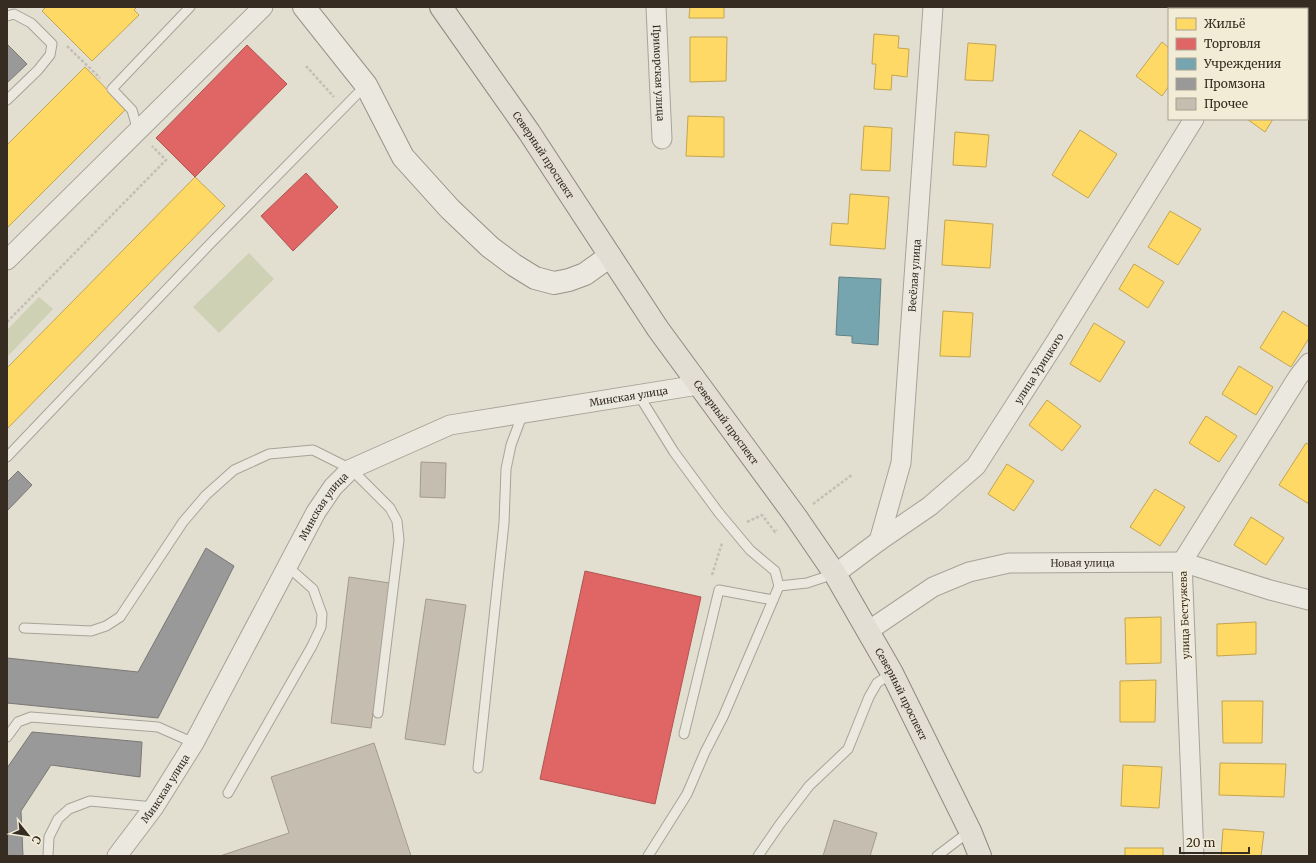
<svg xmlns="http://www.w3.org/2000/svg" width="1316" height="863" font-family="Merriweather,serif">
<rect width="100%" height="100%" fill="#e2ded0"/>
<g fill="#cfd1b4">
<path d="M 249,253 L 274,279 L 219,333 L 193,307 Z"/>
<path d="M 39,297 L 53,309 L 7,357 L 7,330 Z"/>
</g>
<g fill="#ffd966" stroke="#c3a551">
<path d="M 46,7 L 137,7 L 134,10 L 139,15 L 92,61 L 42,11 Z"/>
<path d="M 690,7 L 724,7 L 724,18 L 689,18 Z"/>
<path d="M 1213,7 L 1231,7 L 1229,9 L 1216,9 Z"/>
<path d="M 874,34 L 899,36 L 898,48 L 909,49 L 907,77 L 892,75 L 891,90 L 874,89 L 876,64 L 872,64 Z"/>
<path d="M 690,37 L 727,37 L 726,81 L 690,82 Z"/>
<path d="M 1162,42 L 1169,48 L 1169,86 L 1162,96 L 1136,76 Z"/>
<path d="M 968,43 L 996,45 L 993,81 L 965,80 Z"/>
<path d="M 85,67 L 126,109 L 7,228 L 7,145 Z"/>
<path d="M 688,116 L 724,117 L 724,157 L 686,156 Z"/>
<path d="M 1247,119 L 1273,119 L 1265,132 Z"/>
<path d="M 864,126 L 892,128 L 890,171 L 861,170 Z"/>
<path d="M 1080,130 L 1117,154 L 1088,198 L 1052,175 Z"/>
<path d="M 955,132 L 989,135 L 986,167 L 953,165 Z"/>
<path d="M 195,177 L 225,206 L 7,429 L 7,368 Z"/>
<path d="M 850,194 L 889,197 L 885,249 L 830,245 L 832,223 L 848,224 Z"/>
<path d="M 1170,211 L 1201,229 L 1178,265 L 1148,247 Z"/>
<path d="M 945,220 L 993,224 L 990,268 L 942,265 Z"/>
<path d="M 1134,264 L 1164,282 L 1148,308 L 1119,289 Z"/>
<path d="M 943,311 L 973,313 L 970,357 L 940,356 Z"/>
<path d="M 1283,311 L 1309,327 L 1309,338 L 1291,367 L 1260,348 Z"/>
<path d="M 1094,323 L 1125,342 L 1100,382 L 1070,364 Z"/>
<path d="M 1239,366 L 1273,387 L 1256,415 L 1222,394 Z"/>
<path d="M 1047,400 L 1081,426 L 1062,451 L 1029,425 Z"/>
<path d="M 1206,416 L 1237,436 L 1219,462 L 1189,443 Z"/>
<path d="M 1306,443 L 1309,445 L 1309,504 L 1279,485 Z"/>
<path d="M 1007,464 L 1034,481 L 1014,511 L 988,494 Z"/>
<path d="M 1155,489 L 1185,507 L 1160,546 L 1130,527 Z"/>
<path d="M 1251,517 L 1284,538 L 1266,565 L 1234,545 Z"/>
<path d="M 1161,617 L 1161,663 L 1126,664 L 1125,618 Z"/>
<path d="M 1256,622 L 1256,654 L 1217,656 L 1217,624 Z"/>
<path d="M 1156,680 L 1155,722 L 1120,722 L 1120,681 Z"/>
<path d="M 1222,701 L 1263,701 L 1262,743 L 1223,743 Z"/>
<path d="M 1220,763 L 1286,764 L 1284,797 L 1219,795 Z"/>
<path d="M 1123,765 L 1162,767 L 1159,808 L 1121,806 Z"/>
<path d="M 1223,829 L 1264,832 L 1261,856 L 1221,856 Z"/>
<rect x="1125" y="848" width="38" height="8"/>
</g>
<g fill="#e06666" stroke="#ad5551">
<path d="M 247,45 L 287,84 L 195,177 L 156,138 Z"/>
<path d="M 306,173 L 338,207 L 293,251 L 261,216 Z"/>
<path d="M 585,571 L 701,597 L 655,804 L 540,779 Z"/>
</g>
<path fill="#76a5af" stroke="#638184" d="M 839,277 L 881,279 L 878,345 L 852,343 L 852,336 L 836,335 Z"/>
<g fill="#999" stroke="#7b7875">
<path d="M 7,44 L 27,64 L 7,83 Z"/>
<path d="M 18,471 L 32,485 L 7,511 L 7,482 Z"/>
<path d="M 206,548 L 234,566 L 158,718 L 7,703 L 7,658 L 138,672 Z"/>
<path d="M 32,732 L 142,742 L 140,777 L 51,765 L 21,811 L 23,856 L 7,856 L 7,768 Z"/>
</g>
<g fill="#c6bdb1" stroke="#a29a8f">
<path d="M 421,462 L 446,463 L 445,498 L 420,497 Z"/>
<path d="M 349,577 L 390,583 L 371,728 L 331,723 Z"/>
<path d="M 426,599 L 466,605 L 445,745 L 405,739 Z"/>
<path d="M 374,743 L 411,856 L 220,856 L 289,833 L 271,777 Z"/>
<path d="M 834,820 L 877,833 L 870,856 L 823,856 Z"/>
</g>
<g fill="none" stroke-linecap="round" stroke-linejoin="round">
<defs>
<g id="lane">
<path d="M 7,16 L 14,14 L 31,23 L 52,44 L 50,55 L 38,70 L 7,100"/>
<path d="M 138,131 L 132,110 L 112,89 L 190,7"/>
<path d="M 638,394 L 674,452 L 719,513 L 750,550 L 775,571 L 779,586 L 723,717 L 705,752 L 687,794 L 648,856"/>
<path d="M 7,457 L 208,246 L 366,85"/>
<path d="M 779,586 L 807,583 L 834,574"/>
<path d="M 24,628 L 91,631 L 106,626 L 120,617 L 183,522 L 206,495 L 234,470 L 269,454 L 313,450 L 351,469 L 390,508 L 397,521 L 399,540 L 378,713"/>
<path d="M 684,734 L 719,590 L 773,600"/>
<path d="M 7,737 L 18,722 L 31,717 L 158,727 L 194,743"/>
<path d="M 478,768 L 504,523 L 506,469 L 511,445 L 523,413"/>
<path d="M 228,793 L 312,646 L 321,627 L 322,614 L 313,589 L 287,566"/>
<path d="M 48,856 L 49,837 L 58,819 L 69,809 L 90,801 L 154,807"/>
<path d="M 758,856 L 780,824 L 809,786 L 848,749 L 869,697 L 877,683 L 892,673"/>
<path d="M 937,856 L 970,831"/>
</g>
<g id="street">
<path id="s1" d="M 656,7 L 662,139"/>
<path d="M 1265,9 L 1267,7"/>
<path d="M 7,260 L 263,7"/>
<path id="s2" d="M 879,541 L 901,463 L 933,7"/>
<path id="s3" d="M 835,574 L 879,541 L 930,506 L 976,466 L 1055,343 L 1194,119"/>
<path id="s4" d="M 868,631 L 933,587 L 969,572 L 1009,563 L 1182,562 L 1270,590 L 1309,600"/>
<path id="s5" d="M 117,856 L 154,807 L 194,743 L 316,512 L 333,487 L 351,469 L 450,425 L 698,385"/>
<path d="M 1194,856 L 1182,562 L 1298,377 L 1309,363"/>
</g>
<path id="secondary" d="M 304,7 L 366,85 L 403,157 L 450,209 L 490,247 L 514,265 L 535,278 L 554,283 L 569,280 L 585,274 L 610,256"/>
<g id="primary">
<path id="s6" d="M 441,7 L 529,132 L 658,329 L 796,517 L 835,574 L 892,673 L 970,831 L 980,856"/>
</g>
</defs>
<use href="#lane" stroke="#a8a398" stroke-width="11"/>
<use href="#street" stroke="#a8a398" stroke-width="21"/>
<use href="#secondary" stroke="#979388" stroke-width="24"/>
<use href="#primary" stroke="#8d897f" stroke-width="24"/>
<g stroke="#c3bfb7" stroke-width="2.5" stroke-dasharray="3 2" stroke-linecap="butt">
<path d="M 67,46 L 100,78"/>
<path d="M 306,66 L 334,97"/>
<path d="M 7,322 L 166,160 L 152,146"/>
<path d="M 813,504 L 853,474"/>
<path d="M 747,522 L 762,515 L 775,532 L 777,530"/>
<path d="M 712,575 L 722,543"/>
</g>
<use href="#lane" stroke="#ebe8e0" stroke-width="9"/>
<use href="#street" stroke="#ebe8e0" stroke-width="19"/>
<use href="#secondary" stroke="#ebe8e0" stroke-width="22"/>
<use href="#primary" stroke="#e2ded3" stroke-width="22"/>
</g>
<g text-anchor="middle" stroke-width="4" stroke-linejoin="round" paint-order="stroke">
<g font-size="10" fill="#362c21" stroke="#f2ecd7">
<text dy="4" stroke="none"><textPath href="#s1" startOffset="66">Приморская улица</textPath></text>
<text dy="4" stroke="none"><textPath href="#s6" startOffset="180">Северный проспект</textPath></text>
<text dy="4" stroke="none"><textPath href="#s2" startOffset="269">Весёлая улица</textPath></text>
<text dy="4" stroke="none"><textPath href="#s3" startOffset="294">улица Урицкого</textPath></text>
<text dy="4" stroke="none"><textPath href="#s5" startOffset="743">Минская улица</textPath></text>
<text dy="4" stroke="none"><textPath href="#s6" startOffset="504">Северный проспект</textPath></text>
<text dy="4" stroke="none"><textPath href="#s5" startOffset="407">Минская улица</textPath></text>
<text dy="4" stroke="none"><textPath href="#s4" startOffset="232">Новая улица</textPath></text>
<text transform="translate(1184 615) rotate(-92)" y="4">улица Бестужева</text>
<text dy="4" stroke="none"><textPath href="#s6" startOffset="828">Северный проспект</textPath></text>
<text dy="4" stroke="none"><textPath href="#s5" startOffset="83">Минская улица</textPath></text>
</g>
</g>
<rect width="1316" height="863" fill="none" stroke="#362c21" stroke-width="16"/>
<rect x="1168" y="8" width="140" height="112" fill="#f2ecd7" stroke="#a79f8e"/>
<rect x="1176" y="18" width="20" height="12" fill="#ffd966" stroke="#a79f8e"/>
<text x="1204" y="28" font-size="12" fill="#362c21">Жильё</text>
<rect x="1176" y="38" width="20" height="12" fill="#e06666" stroke="#a79f8e"/>
<text x="1204" y="48" font-size="12" fill="#362c21">Торговля</text>
<rect x="1176" y="58" width="20" height="12" fill="#76a5af" stroke="#a79f8e"/>
<text x="1204" y="68" font-size="12" fill="#362c21">Учреждения</text>
<rect x="1176" y="78" width="20" height="12" fill="#999999" stroke="#a79f8e"/>
<text x="1204" y="88" font-size="12" fill="#362c21">Промзона</text>
<rect x="1176" y="98" width="20" height="12" fill="#c6bdb1" stroke="#a79f8e"/>
<text x="1204" y="108" font-size="12" fill="#362c21">Прочее</text>
<g transform="translate(28 835) rotate(120)" stroke="#f2ecd7" stroke-width="3" paint-order="stroke">
<path d="M0-3L7 15L0 10L-7 15Z" fill="#362c21"/>
<text y="-6" font-size="11" font-weight="bold" text-anchor="middle" fill="#362c21">С</text>
</g>
<path d="M1180 847v6h69v-6" fill="none" stroke="#362c21" stroke-width="2"/>
<text x="1186" y="847" font-size="12" fill="#362c21" stroke="#f2ecd7" stroke-width="3" paint-order="stroke">20 m</text>
</svg>
